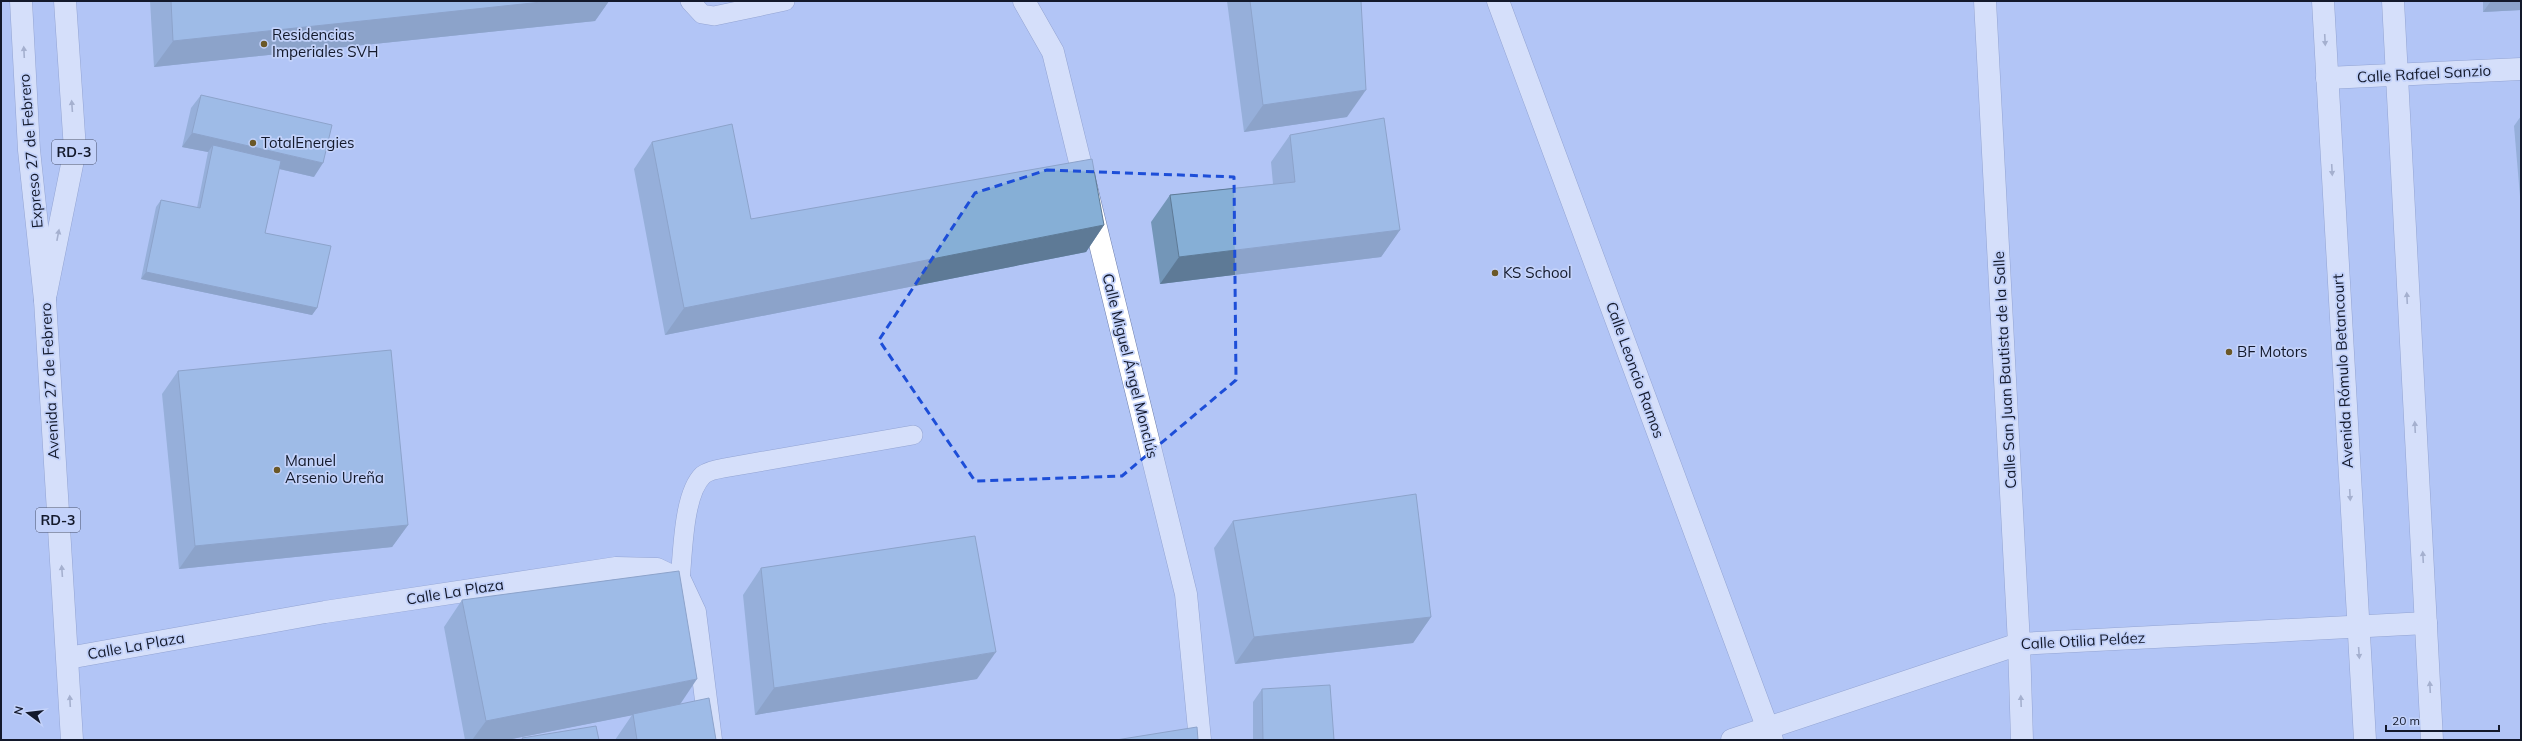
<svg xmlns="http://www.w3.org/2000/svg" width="2522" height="741" font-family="Mulish,sans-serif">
<rect width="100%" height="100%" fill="#b2c5f6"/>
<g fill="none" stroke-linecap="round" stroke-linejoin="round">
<defs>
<g id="service">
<path d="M 690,1 L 702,14 L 714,16 L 785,1"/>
<path d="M 680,580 C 683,553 683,494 703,475 C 708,471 718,469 724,468 L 913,435"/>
</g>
<g id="minor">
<path d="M 1024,1 L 1053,52 L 1186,594 L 1200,740"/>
<path d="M 1498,1 L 1772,740"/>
<path d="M 1985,1 L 2019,644 L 2022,740"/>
<path d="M 2327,78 L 2521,69"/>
<path d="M 68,658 L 325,612 L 616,568 L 657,569 L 680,580 L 695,612 L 711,740"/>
<path d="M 1732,740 L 2019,644 L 2426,623"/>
</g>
<g id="secondary">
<path d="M 2323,1 L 2365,740"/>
<path d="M 2393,1 L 2432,740"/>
</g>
<path id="primary" d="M 46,293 L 75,150 L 65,1"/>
<path id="trunk" d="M 45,300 L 72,740"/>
<path id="motorway" d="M 21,1 L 29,150 L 45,300"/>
</defs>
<use href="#service" stroke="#6c7daa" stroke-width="20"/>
<use href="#minor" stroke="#6c7daa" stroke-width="23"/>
<use href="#secondary" stroke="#6c7daa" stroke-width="23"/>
<use href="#primary" stroke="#6c7daa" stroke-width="23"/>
<use href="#trunk" stroke="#6c7daa" stroke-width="23"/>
<use href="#motorway" stroke="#6c7daa" stroke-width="23"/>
<use href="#service" stroke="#fff" stroke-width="19"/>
<use href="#minor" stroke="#fff" stroke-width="22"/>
<use href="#secondary" stroke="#fff" stroke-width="22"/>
<use href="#primary" stroke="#fff" stroke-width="22"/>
<use href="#trunk" stroke="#fff" stroke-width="22"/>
<use href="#motorway" stroke="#fff" stroke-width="22"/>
</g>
<g fill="#7396b8">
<path d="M 150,1 L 609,1 L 595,21 L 154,67 Z"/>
<path d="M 1227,1 L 1361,1 L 1347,117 L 1244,132 Z"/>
<path d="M 2483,1 L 2521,1 L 2521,10 L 2483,12 Z"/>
<path d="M 201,95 L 314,177 L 279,169 L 265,233 L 317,308 L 312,315 L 141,279 L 156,207 L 161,200 L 197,208 L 208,152 L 182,147 L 191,108 Z"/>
<path d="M 2521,116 L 2521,208 L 2514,126 Z"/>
<path d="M 1290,135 L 1400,230 L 1381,257 L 1160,284 L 1151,222 L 1170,195 L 1273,184 L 1271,162 Z"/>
<path d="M 652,142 L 751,219 L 1104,225 L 1086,252 L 665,335 L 634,169 Z"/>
<path d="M 178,371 L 408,525 L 392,547 L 179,569 L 162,394 Z"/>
<path d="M 1233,521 L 1431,617 L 1413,643 L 1235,664 L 1214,548 Z"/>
<path d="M 761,568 L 977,679 L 755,715 L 743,595 Z"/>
<path d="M 462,600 L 680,704 L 716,740 L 615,740 L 632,715 L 507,740 L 465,740 L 444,627 Z"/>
<path d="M 1262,689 L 1334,740 L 1253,740 L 1253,702 Z"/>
</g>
<g fill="#5e7a96">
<path d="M 551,1 L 609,1 L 595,21 L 154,67 L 173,41 Z"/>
<path d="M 2491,1 L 2521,1 L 2521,10 L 2483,12 Z"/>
<path d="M 1366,90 L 1347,117 L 1244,132 L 1263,105 Z"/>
<path d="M 192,133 L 323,163 L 314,177 L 211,153 L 213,145 L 208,152 L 182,147 Z"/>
<path d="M 1104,225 L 1086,252 L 665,335 L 684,308 Z"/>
<path d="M 1400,230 L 1381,257 L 1160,284 L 1179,257 Z"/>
<path d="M 146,272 L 317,308 L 312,315 L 141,279 Z"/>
<path d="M 408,525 L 392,547 L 179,569 L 195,546 Z"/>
<path d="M 1431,617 L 1413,643 L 1235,664 L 1254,637 Z"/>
<path d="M 996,652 L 977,679 L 755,715 L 774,688 Z"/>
<path d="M 697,679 L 679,706 L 507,740 L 472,740 L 486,721 Z"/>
</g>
<g fill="#86afd6" stroke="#5e7a96">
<path d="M 171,1 L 551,1 L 173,41 Z"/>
<path d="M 1250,1 L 1361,1 L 1366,90 L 1263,105 Z"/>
<path d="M 201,95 L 332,125 L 323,163 L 192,133 Z"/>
<path d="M 1384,118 L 1400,230 L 1179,257 L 1170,195 L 1295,182 L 1290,135 Z"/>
<path d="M 732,124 L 751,219 L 1092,159 L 1104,225 L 684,308 L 652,142 Z"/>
<path d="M 213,145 L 281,161 L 265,233 L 331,246 L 317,308 L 146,272 L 161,200 L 200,208 Z"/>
<path d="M 391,350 L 408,525 L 195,546 L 178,371 Z"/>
<path d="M 1416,494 L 1431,617 L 1254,637 L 1233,521 Z"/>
<path d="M 975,536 L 996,652 L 774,688 L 761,568 Z"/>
<path d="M 679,571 L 697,679 L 486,721 L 462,600 Z"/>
<path d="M 1330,685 L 1334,740 L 1263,740 L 1262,689 Z"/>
<path d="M 709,698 L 716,740 L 637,740 L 633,714 Z"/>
<path d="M 596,726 L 599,740 L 523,740 L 522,738 Z"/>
<path d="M 1197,727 L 1198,740 L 1116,740 Z"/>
</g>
<defs><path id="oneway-solid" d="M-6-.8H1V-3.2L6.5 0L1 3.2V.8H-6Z"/></defs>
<g fill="#9598a0">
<use href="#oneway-solid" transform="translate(2325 40) rotate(87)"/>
<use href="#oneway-solid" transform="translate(24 52) rotate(-93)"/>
<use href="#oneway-solid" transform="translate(72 106) rotate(-94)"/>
<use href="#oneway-solid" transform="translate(2332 170) rotate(87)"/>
<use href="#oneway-solid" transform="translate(58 235) rotate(-79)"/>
<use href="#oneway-solid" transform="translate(2407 298) rotate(-93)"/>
<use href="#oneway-solid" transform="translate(2415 427) rotate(-93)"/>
<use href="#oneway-solid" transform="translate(2350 495) rotate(87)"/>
<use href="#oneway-solid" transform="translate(2423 557) rotate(-93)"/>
<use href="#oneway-solid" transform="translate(62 571) rotate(-94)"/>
<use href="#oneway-solid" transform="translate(2359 653) rotate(86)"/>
<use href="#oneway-solid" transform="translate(2430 687) rotate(-93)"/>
<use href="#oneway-solid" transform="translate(70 701) rotate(-93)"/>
<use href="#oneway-solid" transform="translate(2021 701) rotate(-92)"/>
</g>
<path d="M0 0H2522V741H0ZM 1047,170 L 1234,177 L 1236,380 L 1122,476 L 975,481 L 879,340 L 975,193 Z" fill="#b2c5f6" fill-opacity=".55" fill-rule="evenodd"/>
<path fill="none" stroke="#1d4ed8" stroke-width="3" stroke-dasharray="8 5" stroke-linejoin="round" d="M 1047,170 L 1234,177 L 1236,380 L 1122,476 L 975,481 L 879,340 L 975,193 Z"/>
<g fill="#6b5827" stroke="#c3d2fa" stroke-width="1.5">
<circle cx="264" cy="44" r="4"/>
<circle cx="253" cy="143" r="4"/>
<circle cx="1495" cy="273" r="4"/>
<circle cx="2229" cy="352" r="4"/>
<circle cx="277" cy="470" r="4"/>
</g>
<g text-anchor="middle" stroke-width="3.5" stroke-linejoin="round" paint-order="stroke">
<g fill="#c3d2fa" stroke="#485069" stroke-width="1">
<rect x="52" y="140" width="44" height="24" rx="3"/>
<rect x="36" y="508" width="44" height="24" rx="3"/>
</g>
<g font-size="14" font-weight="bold" fill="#13192b">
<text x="74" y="157">RD-3</text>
<text x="58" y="525">RD-3</text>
</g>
<g font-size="15" fill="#13192b" stroke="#c3d2fa" text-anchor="start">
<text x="272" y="40">Residencias<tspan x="272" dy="17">Imperiales SVH</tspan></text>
<text x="261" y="148">TotalEnergies</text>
<text x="1503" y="278">KS School</text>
<text x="2237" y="357">BF Motors</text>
<text x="285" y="466">Manuel<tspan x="285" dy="17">Arsenio Ureña</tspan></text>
</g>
<g font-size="15" fill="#13192b" stroke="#c3d2fa">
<text transform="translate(2424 74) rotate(-3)" y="5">Calle Rafael Sanzio</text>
<text transform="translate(31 151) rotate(-95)" y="5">Expreso 27 de Febrero</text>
<text transform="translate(1130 366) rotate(76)" y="5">Calle Miguel Ángel Monclús</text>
<text transform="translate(1635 370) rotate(70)" y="5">Calle Leoncio Ramos</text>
<text transform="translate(2005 370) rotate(-93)" y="5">Calle San Juan Bautista de la Salle</text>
<text transform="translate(2343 371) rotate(-93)" y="5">Avenida Rómulo Betancourt</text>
<text transform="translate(50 381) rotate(-93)" y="5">Avenida 27 de Febrero</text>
<text transform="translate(455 592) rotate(-9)" y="5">Calle La Plaza</text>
<text transform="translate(2083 641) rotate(-3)" y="5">Calle Otilia Peláez</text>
<text transform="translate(136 646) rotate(-10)" y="5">Calle La Plaza</text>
</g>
</g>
<rect width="2522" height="741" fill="none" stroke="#13192b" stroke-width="4"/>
<g transform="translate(28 713) rotate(285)" stroke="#c3d2fa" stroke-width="3" paint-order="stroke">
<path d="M0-3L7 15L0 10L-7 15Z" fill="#13192b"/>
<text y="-6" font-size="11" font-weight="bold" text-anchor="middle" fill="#13192b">N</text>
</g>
<path d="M2386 725v6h113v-6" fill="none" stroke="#13192b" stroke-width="2"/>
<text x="2392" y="725" font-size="12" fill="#13192b" stroke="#c3d2fa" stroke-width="3" paint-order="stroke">20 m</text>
</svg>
